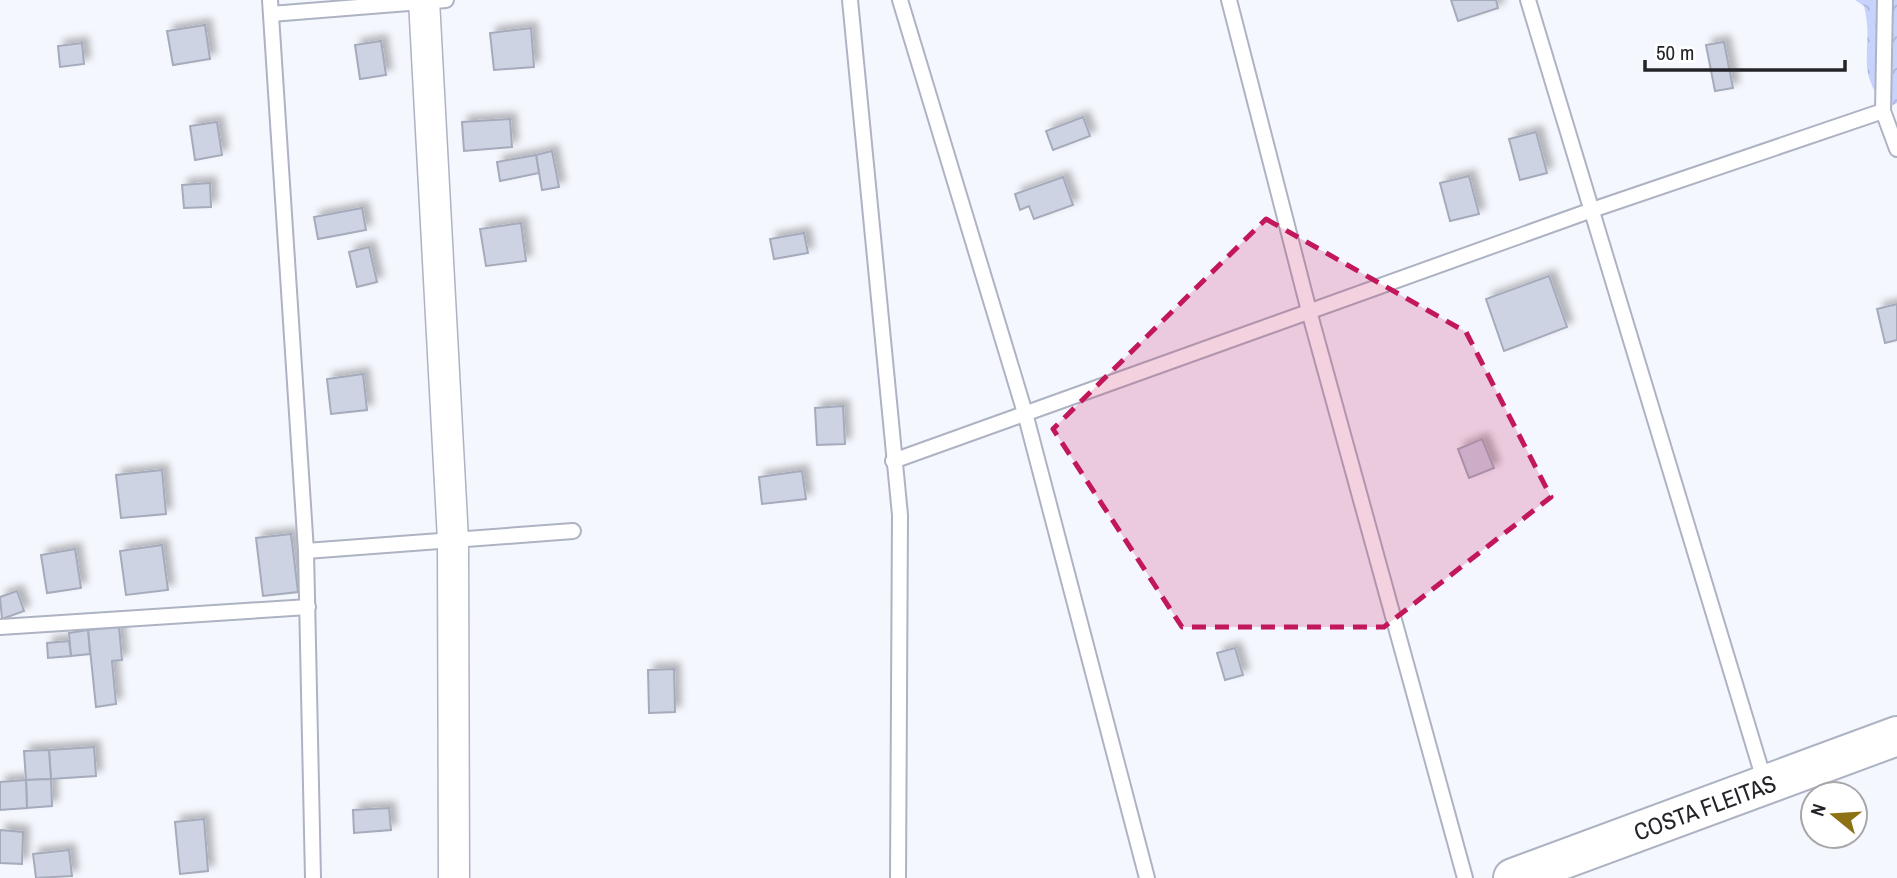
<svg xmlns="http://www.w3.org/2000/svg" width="1897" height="878" font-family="'Archivo Narrow',sans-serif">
<defs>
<pattern id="forest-crowns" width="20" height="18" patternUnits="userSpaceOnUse" patternTransform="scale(1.75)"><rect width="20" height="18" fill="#c6d3fd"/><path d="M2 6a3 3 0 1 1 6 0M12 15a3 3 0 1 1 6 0" fill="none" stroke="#aab5d9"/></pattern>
<filter id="shadow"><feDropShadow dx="6" dy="-6" stdDeviation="3.5" flood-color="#0004"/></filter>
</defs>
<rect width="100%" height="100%" fill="#f5f7fe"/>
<path fill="url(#forest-crowns)" d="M 1855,0 L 1897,0 L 1897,103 L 1887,108 C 1853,69 1875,50 1864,6 Z"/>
<g fill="#ced3e4" stroke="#a5abbb" stroke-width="2" filter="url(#shadow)">
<path d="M 1451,0 L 1496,0 L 1498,8 L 1458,21 Z"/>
<path d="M 205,25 L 210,59 L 173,65 L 167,31 Z"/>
<path d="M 531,28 L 534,67 L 494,70 L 490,33 Z"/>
<path d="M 381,41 L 386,75 L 360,79 L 355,45 Z"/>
<path d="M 1724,42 L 1733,88 L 1715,91 L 1706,45 Z"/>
<path d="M 82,43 L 84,64 L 60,67 L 58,46 Z"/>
<path d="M 1083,117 L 1090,136 L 1053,150 L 1046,131 Z"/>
<path d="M 510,119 L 512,147 L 464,151 L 462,122 Z"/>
<path d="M 217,122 L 222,155 L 195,160 L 190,126 Z"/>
<path d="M 1536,132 L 1547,173 L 1520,180 L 1509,139 Z"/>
<path d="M 552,151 L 559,187 L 542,190 L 536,155 Z"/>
<path d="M 536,155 L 539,173 L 500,181 L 497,162 Z"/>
<path d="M 1469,176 L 1479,214 L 1450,221 L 1440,183 Z"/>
<path d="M 1063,177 L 1073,205 L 1034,219 L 1029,206 L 1020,210 L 1015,194 Z"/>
<path d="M 210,183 L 211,207 L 184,208 L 182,185 Z"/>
<path d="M 362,208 L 366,230 L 318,239 L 314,217 Z"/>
<path d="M 521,223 L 526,261 L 486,266 L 480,229 Z"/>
<path d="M 804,233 L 808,253 L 774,259 L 770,239 Z"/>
<path d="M 369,247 L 377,282 L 357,287 L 349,252 Z"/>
<path d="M 1549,276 L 1567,327 L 1504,351 L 1486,299 Z"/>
<path d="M 1897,304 L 1897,340 L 1885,343 L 1877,309 Z"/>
<path d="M 363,374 L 367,410 L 331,414 L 327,379 Z"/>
<path d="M 843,406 L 845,444 L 817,445 L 815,408 Z"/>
<path d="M 1482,439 L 1494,468 L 1469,478 L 1458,449 Z"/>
<path d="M 162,470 L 166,514 L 121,518 L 116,475 Z"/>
<path d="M 802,471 L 806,499 L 762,504 L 759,477 Z"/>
<path d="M 291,534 L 298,592 L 263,596 L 256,538 Z"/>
<path d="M 162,545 L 168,590 L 126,595 L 120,551 Z"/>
<path d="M 75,549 L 81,588 L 47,593 L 41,555 Z"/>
<path d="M 17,591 L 24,611 L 2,619 L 0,597 Z"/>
<path d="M 119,627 L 122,660 L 112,661 L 116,704 L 96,707 L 88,630 Z"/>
<path d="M 88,630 L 90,654 L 71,656 L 69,633 Z"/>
<path d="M 69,641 L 71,656 L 48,658 L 47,643 Z"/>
<path d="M 1235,648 L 1243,675 L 1225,680 L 1217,653 Z"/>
<path d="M 674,669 L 675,712 L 649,713 L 648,670 Z"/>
<path d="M 94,747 L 96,776 L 51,779 L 49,750 Z"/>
<path d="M 49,750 L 51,779 L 26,780 L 24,751 Z"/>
<path d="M 51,779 L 52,806 L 27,808 L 26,780 Z"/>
<path d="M 26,780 L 27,808 L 0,810 L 0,782 Z"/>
<path d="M 389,808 L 391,830 L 354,833 L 353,810 Z"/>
<path d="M 204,819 L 208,871 L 180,874 L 175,822 Z"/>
<path d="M 0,830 L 23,832 L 22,864 L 0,863 Z"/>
<path d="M 69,850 L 72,876 L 36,878 L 33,854 Z"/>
</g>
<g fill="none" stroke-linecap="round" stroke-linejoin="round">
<defs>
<g id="lane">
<path d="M 270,0 L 306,551 L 313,878"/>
<path d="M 850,0 L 900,515 L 898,878"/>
<path d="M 900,0 L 1025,413 L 1147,878"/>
<path d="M 1229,0 L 1309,311 L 1465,878"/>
<path d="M 1528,0 L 1765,783"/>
<path d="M 1885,0 L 1883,111 L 1897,149"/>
<path d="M 271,14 L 446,0"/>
<path d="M 893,461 L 1592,210 L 1883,111"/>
<path d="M 306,551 L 573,531"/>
<path d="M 0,627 L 308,607"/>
</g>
<path id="street" d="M 424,0 L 453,540 L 454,878"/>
<path id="secondary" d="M 1513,878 L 1897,736"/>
</defs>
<use href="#lane" stroke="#adb3c3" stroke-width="18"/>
<use href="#street" stroke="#adb3c3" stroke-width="33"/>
<use href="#secondary" stroke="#adb3c3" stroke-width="42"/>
<use href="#lane" stroke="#fff" stroke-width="14"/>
<use href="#street" stroke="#fff" stroke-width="30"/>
<use href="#secondary" stroke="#fff" stroke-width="38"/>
</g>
<path fill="#c2185b" fill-opacity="0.2" stroke="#c2185b" stroke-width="5" stroke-dasharray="14 9" stroke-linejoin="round" d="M 1266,219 L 1466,332 L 1551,497 L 1384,627 L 1182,627 L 1053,429 Z"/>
<g text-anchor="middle" stroke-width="7" stroke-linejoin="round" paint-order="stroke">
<g font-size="24" fill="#22242a" stroke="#fff">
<text transform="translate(1705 808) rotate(-20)" y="8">COSTA FLEITAS</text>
</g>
</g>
<g transform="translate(1834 815) rotate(288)"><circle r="33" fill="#ffffff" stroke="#a7a7aa" stroke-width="2"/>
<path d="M0-5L12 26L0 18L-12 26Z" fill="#8c7215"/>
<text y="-10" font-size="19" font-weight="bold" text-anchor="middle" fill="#22242a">N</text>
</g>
<path d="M1645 60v10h200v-10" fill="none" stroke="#22242a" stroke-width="3.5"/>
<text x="1656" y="60" font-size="21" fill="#22242a" stroke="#ffffff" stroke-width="5" paint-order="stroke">50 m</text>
</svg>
